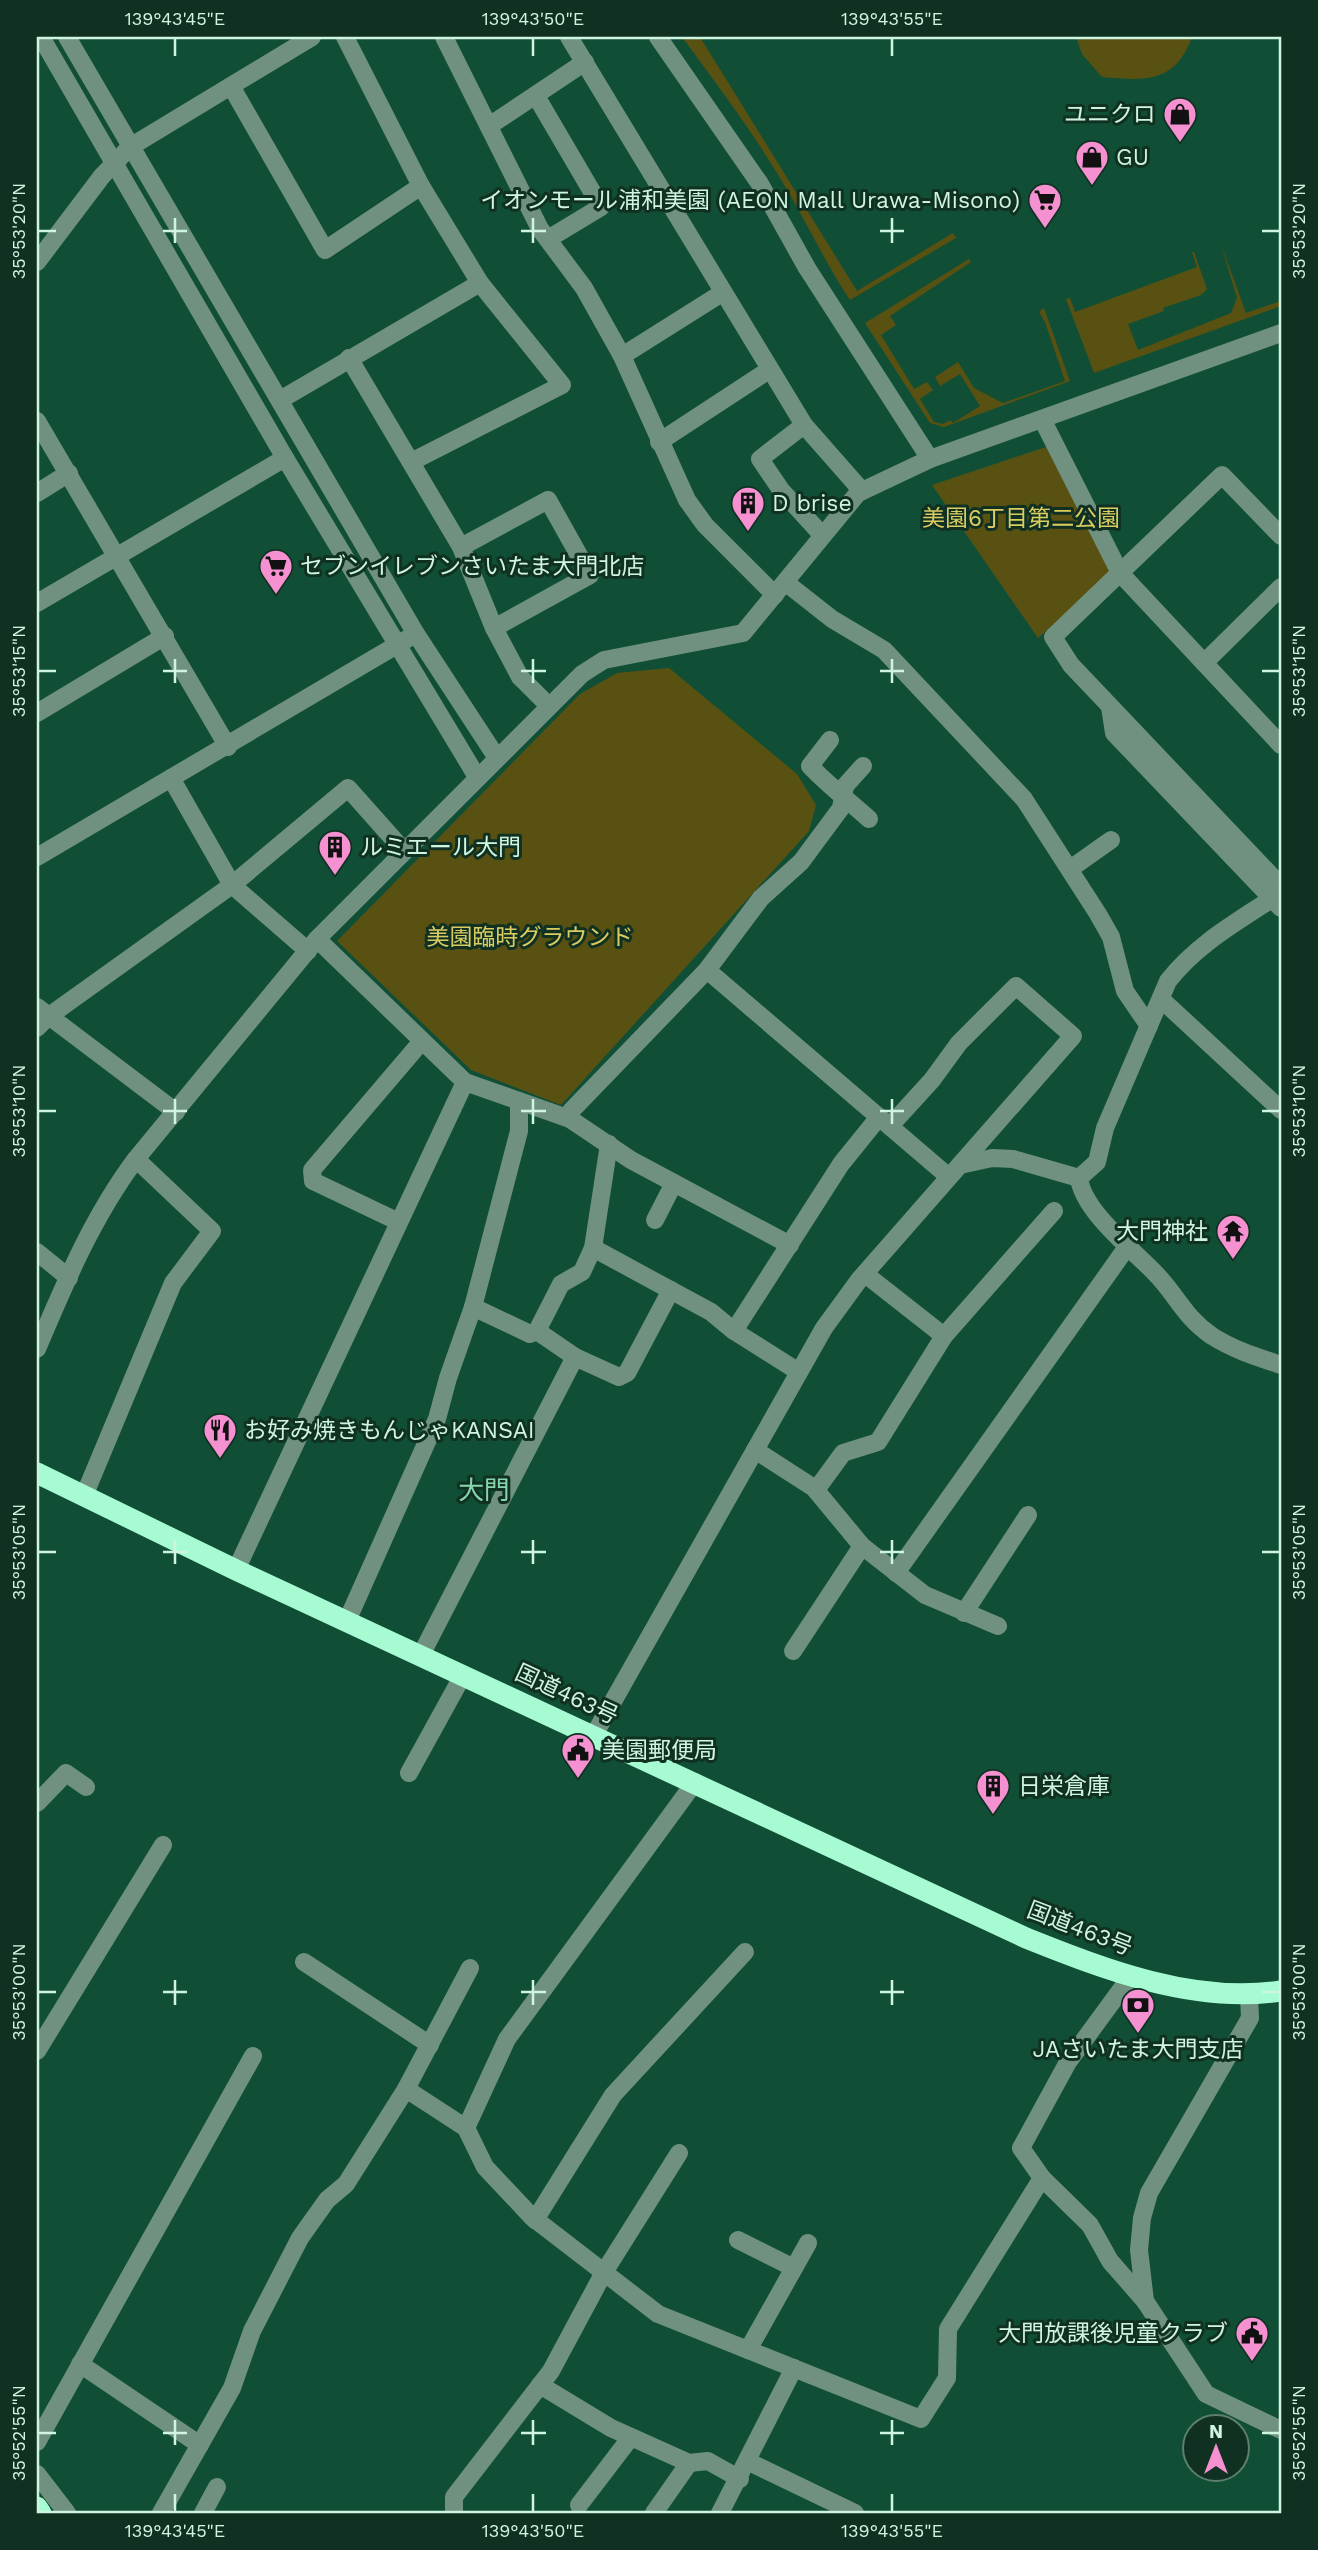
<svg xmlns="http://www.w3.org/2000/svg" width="1318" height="2550" font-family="'Work Sans','Noto Sans JP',sans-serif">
<rect width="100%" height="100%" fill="#104f36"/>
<g fill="#595112">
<path d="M 682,37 L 700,37 L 857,291 L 953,233 L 956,238 L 850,300 C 827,266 810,229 789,193 C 757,138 719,87 682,37 Z"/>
<path d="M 1076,37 L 1192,37 C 1175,83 1146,81 1102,77 L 1082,54 Z"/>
<path d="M 1221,244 L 1246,313 L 1281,301 L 1281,306 L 1094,373 L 1066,299 L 1070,298 L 1075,312 L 1197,267 L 1192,252 L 1194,252 L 1207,289 L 1201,295 L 1163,308 L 1164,311 L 1128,324 L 1138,350 L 1231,313 L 1237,298 Z"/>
<path d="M 969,259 L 971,262 L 890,316 L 896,325 L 881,335 L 914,389 L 927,382 L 933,390 L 920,399 L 934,422 L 943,424 L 950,420 L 953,423 L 980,406 L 960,374 L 940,386 L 935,377 L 958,362 L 974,388 L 1003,403 L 1065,381 L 1045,322 L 1039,312 L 1044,308 L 1070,381 L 944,427 L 930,423 L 865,323 Z"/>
<path d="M 1046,447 L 1112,572 L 1038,638 L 932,485 Z"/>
<path d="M 669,668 L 797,774 L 816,805 L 809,831 L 561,1105 L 471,1070 L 337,941 L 580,694 L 617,673 Z"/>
</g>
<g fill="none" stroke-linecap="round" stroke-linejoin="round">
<g stroke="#709180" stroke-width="18">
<path d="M 41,37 L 285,458 L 477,777"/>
<path d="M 67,37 L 416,634 L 497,758"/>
<path d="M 345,37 L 421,186 L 480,283 L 562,385 L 411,462"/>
<path d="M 444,37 L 540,229 L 584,288 L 622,356 L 687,500 L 705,525 L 775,595"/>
<path d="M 569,37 L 804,425 L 862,491"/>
<path d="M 658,37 L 760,184 L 807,268 L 930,459"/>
<path d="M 231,86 L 325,250 L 421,186"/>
<path d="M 536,96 L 601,207 L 548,239"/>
<path d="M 489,126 L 585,62"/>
<path d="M 37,262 L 102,176 L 130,147 L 312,37"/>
<path d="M 622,356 L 722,293"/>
<path d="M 349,358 L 461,547 L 494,628 L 520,677 L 549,706"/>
<path d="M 280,400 L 480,283"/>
<path d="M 1042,419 L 1120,573 L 1281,745"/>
<path d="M 37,421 L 228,747"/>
<path d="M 804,425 L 760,459 L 781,490 L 822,535"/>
<path d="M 659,442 L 769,370"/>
<path d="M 37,493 L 69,473"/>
<path d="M 1281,536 L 1222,475 L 1053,637 L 1071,665 L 1281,886"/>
<path d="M 461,547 L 548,500 L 590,575 L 494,628"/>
<path d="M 785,582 L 832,619 L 884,650 L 1024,799 L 1098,914 L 1111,937 L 1125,991 L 1149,1026"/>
<path d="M 37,603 L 285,458"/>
<path d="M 1204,663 L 1281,587"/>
<path d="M 1110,707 L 1114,733 L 1281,908"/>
<path d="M 37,713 L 165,636"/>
<path d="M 830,740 L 810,766 C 829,786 849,801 869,819"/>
<path d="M 171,778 L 232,885 L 308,951"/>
<path d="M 37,857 L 407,639"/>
<path d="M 1070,869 L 1111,840"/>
<path d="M 317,939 L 465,1082 L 519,1101 L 519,1131 L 473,1307 L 448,1378 L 437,1419 L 347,1621"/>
<path d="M 707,970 L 949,1177"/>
<path d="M 1161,999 L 1281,1110"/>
<path d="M 37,1007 L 176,1112"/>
<path d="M 37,1028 L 49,1016 L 232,885 L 348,788 L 404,851"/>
<path d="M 519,1101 L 570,1119"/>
<path d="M 960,1165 L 992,1158 L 1013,1159 L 1079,1178 L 1097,1162 L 1105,1128 L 1168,981 C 1196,945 1235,923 1273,898"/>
<path d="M 1079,1178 C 1083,1211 1132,1249 1155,1273 C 1177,1295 1183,1316 1212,1336 C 1234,1350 1257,1357 1281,1365"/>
<path d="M 655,1220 L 674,1183"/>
<path d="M 399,1222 L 313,1181 L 312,1170 L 422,1041"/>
<path d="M 790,1245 L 631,1160 L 570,1119 L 571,1111 L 707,970 L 761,898 L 801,862 L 841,808 L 845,786 L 863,766"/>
<path d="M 593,1248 L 711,1312 L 734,1331 L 799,1372"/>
<path d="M 37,1252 L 69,1278"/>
<path d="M 865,1274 L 944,1336"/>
<path d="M 473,1307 L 530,1334 L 537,1331 L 561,1284 L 582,1272 L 593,1248 L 609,1144"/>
<path d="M 537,1331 L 575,1357 L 619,1377 L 627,1373 L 671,1290"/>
<path d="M 734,1331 L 841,1164 L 879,1117"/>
<path d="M 37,1349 C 65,1283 93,1216 136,1159 L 317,939 L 582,674 L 604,660 L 743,633 L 858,493 L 930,459 L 1281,333"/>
<path d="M 755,1450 L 814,1488 L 862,1546 L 925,1595 L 998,1626"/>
<path d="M 816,1490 L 843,1453 L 878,1442 L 944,1336 L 1054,1211"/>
<path d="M 84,1496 L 173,1283 L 212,1231 L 136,1159"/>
<path d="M 236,1570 L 465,1082"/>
<path d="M 896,1573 L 1127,1247"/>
<path d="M 964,1613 L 1028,1515"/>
<path d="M 793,1651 L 862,1546"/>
<path d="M 421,1655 L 575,1357"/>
<path d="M 594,1735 L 824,1328 L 859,1280 L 1073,1036 L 1016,986 L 959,1043 L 932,1080 L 890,1126"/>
<path d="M 409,1773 L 463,1675"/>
<path d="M 695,1782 L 507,2039 L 466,2128 L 485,2167 L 532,2217 L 658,2314 L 921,2419 L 947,2378 L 948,2329 L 1042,2178"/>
<path d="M 37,1803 L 66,1773 L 86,1787"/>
<path d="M 304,1962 L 430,2045"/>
<path d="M 1131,1976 L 1068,2062 L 1021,2148 L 1042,2178 L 1090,2225 L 1110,2261 L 1145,2301"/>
<path d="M 1249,1996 L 1250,2018 L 1149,2193 L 1142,2218 L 1139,2250 L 1145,2301 L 1206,2394 L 1281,2430"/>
<path d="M 37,2051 L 163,1845"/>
<path d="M 406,2089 L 466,2128"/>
<path d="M 535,2220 L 613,2095 L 745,1952"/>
<path d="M 738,2240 L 794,2268"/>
<path d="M 748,2350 L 808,2243"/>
<path d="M 80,2364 L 200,2445"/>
<path d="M 540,2385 L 611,2428 L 689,2463 L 708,2461 L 740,2479"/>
<path d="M 37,2442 L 253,2056"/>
<path d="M 749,2462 L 855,2513"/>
<path d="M 37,2474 L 67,2513"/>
<path d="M 579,2505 L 631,2437"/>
<path d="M 161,2513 L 232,2388 L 252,2331 L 300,2238 L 327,2200 L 346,2184 L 406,2089 L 470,1968"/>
<path d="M 203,2513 L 217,2487"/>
<path d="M 454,2513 L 454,2497 L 551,2371 L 603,2274 L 679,2153"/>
<path d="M 654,2513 L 689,2463"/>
<path d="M 720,2513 L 794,2368"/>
</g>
<g stroke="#a7fbd2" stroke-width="21">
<path d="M 37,1473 L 236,1570 L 1026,1938 C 1106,1970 1194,2004 1281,1991"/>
<path d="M 37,2507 L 41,2513"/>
</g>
</g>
<path fill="none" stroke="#cff5e1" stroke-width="2.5" d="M 175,38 L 175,56M 533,38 L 533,56M 892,38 L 892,56M 175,218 L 175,243M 533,218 L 533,243M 892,218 L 892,243M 38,231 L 56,231M 163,231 L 187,231M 521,231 L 546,231M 880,231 L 904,231M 1262,231 L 1280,231M 175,659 L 175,683M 533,659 L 533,683M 892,659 L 892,683M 38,671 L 56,671M 163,671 L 187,671M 521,671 L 546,671M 880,671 L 904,671M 1262,671 L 1280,671M 175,1099 L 175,1124M 533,1099 L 533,1124M 892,1099 L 892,1124M 38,1111 L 56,1111M 163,1111 L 187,1111M 521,1111 L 546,1111M 880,1111 L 904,1111M 1262,1111 L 1280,1111M 175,1540 L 175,1564M 533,1540 L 533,1564M 892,1540 L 892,1564M 38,1552 L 56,1552M 163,1552 L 187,1552M 521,1552 L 546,1552M 880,1552 L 904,1552M 1262,1552 L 1280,1552M 175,1980 L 175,2005M 533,1980 L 533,2005M 892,1980 L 892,2005M 38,1992 L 56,1992M 163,1992 L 187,1992M 521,1992 L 546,1992M 880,1992 L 904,1992M 1262,1992 L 1280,1992M 175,2420 L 175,2445M 533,2420 L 533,2445M 892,2420 L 892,2445M 38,2433 L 56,2433M 163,2433 L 187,2433M 521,2433 L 546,2433M 880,2433 L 904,2433M 1262,2433 L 1280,2433M 175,2494 L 175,2512M 533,2494 L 533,2512M 892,2494 L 892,2512"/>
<defs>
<symbol id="shop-pin" viewBox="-11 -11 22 30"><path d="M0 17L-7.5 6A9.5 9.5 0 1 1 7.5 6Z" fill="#f590d1" stroke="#103122"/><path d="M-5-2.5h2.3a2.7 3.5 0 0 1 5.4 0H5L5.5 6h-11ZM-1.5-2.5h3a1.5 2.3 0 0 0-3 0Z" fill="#111"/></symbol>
<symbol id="supermarket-pin" viewBox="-11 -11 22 30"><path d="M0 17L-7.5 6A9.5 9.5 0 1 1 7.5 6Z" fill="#f590d1" stroke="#103122"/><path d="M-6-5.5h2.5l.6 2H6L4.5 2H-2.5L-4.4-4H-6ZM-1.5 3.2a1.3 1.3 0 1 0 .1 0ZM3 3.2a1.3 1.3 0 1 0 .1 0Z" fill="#111"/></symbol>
<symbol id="building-pin" viewBox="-11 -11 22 30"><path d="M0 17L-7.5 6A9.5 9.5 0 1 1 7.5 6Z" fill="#f590d1" stroke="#103122"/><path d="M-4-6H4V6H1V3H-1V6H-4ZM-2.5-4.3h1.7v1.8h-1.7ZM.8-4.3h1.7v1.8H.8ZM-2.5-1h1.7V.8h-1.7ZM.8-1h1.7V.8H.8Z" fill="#111"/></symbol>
<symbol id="temple-pin" viewBox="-11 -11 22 30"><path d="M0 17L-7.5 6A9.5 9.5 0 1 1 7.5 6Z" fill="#f590d1" stroke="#103122"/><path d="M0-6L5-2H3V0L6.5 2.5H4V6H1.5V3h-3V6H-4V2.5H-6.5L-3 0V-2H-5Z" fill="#111"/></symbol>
<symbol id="restaurant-pin" viewBox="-11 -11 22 30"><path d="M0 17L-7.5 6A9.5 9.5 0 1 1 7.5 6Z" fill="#f590d1" stroke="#103122"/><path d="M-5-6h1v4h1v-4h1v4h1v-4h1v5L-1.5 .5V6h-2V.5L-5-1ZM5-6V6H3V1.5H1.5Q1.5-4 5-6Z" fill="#111"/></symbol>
<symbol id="civic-pin" viewBox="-11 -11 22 30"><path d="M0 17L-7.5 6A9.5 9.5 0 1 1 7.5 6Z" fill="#f590d1" stroke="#103122"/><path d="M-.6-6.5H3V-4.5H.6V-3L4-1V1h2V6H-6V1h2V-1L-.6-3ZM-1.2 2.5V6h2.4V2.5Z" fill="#111"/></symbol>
<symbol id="bank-pin" viewBox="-11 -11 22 30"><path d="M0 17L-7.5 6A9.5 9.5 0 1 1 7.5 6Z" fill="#f590d1" stroke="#103122"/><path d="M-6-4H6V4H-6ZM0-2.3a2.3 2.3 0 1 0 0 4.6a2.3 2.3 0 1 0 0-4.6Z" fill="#111"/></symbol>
</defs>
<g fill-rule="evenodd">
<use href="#shop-pin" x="1161" y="95" width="38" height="52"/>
<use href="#shop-pin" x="1073" y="138" width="38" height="52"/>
<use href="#supermarket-pin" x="1026" y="181" width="38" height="52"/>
<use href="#building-pin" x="729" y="484" width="38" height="52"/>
<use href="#supermarket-pin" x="257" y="547" width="38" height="52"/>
<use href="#building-pin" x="316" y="828" width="38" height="52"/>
<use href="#temple-pin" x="1214" y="1212" width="38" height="52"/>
<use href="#restaurant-pin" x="201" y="1411" width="38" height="52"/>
<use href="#civic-pin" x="559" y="1731" width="38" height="52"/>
<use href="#building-pin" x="974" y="1767" width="38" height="52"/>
<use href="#bank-pin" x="1119" y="1986" width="38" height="52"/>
<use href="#civic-pin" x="1233" y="2314" width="38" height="52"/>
</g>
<g text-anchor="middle" stroke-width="6" stroke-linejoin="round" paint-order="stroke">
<g font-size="23" fill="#cff5e1" stroke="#103122" text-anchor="start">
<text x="1156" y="122" text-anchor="end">ユニクロ</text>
<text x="1116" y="165">GU</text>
<text x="1020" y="208" text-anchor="end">イオンモール浦和美園 (AEON Mall Urawa-Misono)</text>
<text x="772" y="511">D brise</text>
<text x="300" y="574">セブンイレブンさいたま大門北店</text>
<text x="360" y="855">ルミエール大門</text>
<text x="1208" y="1239" text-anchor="end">大門神社</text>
<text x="244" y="1438">お好み焼きもんじゃKANSAI</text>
<text x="602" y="1758">美園郵便局</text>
<text x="1018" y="1794">日栄倉庫</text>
<text x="1138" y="2057" text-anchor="middle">JAさいたま大門支店</text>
<text x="1228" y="2341" text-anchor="end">大門放課後児童クラブ</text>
</g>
<g font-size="23" fill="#dacc61" stroke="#103122">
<text x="1021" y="526">美園6丁目第二公園</text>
<text x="530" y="945">美園臨時グラウンド</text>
</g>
<g font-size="23" fill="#cff5e1" stroke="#103122">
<text transform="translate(567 1694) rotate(25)" y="8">国道463号</text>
<text transform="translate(1080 1928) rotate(21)" y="8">国道463号</text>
</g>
<g font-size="26" fill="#87d5af" stroke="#103122">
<text x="484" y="1499">大門</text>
</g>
</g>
<rect width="1318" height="2550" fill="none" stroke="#103122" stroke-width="77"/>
<g transform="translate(1216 2448)"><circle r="33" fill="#103122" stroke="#5c7f6e" stroke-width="2"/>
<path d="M0-5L12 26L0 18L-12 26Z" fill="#f590d1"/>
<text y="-10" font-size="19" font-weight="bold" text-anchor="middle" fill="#cff5e1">N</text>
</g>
<rect x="38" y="38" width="1242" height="2474" fill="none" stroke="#cff5e1" stroke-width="2.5"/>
<g font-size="18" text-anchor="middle" fill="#cff5e1">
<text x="175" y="25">139°43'45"E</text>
<text x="533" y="25">139°43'50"E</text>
<text x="892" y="25">139°43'55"E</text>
<text transform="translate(19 231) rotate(-90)" y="6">35°53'20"N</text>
<text transform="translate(1299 231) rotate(-90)" y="6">35°53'20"N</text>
<text transform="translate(19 671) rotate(-90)" y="6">35°53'15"N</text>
<text transform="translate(1299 671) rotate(-90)" y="6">35°53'15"N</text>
<text transform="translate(19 1111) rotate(-90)" y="6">35°53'10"N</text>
<text transform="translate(1299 1111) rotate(-90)" y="6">35°53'10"N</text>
<text transform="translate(19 1552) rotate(-90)" y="6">35°53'05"N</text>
<text transform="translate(1299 1552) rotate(-90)" y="6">35°53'05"N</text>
<text transform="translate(19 1992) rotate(-90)" y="6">35°53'00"N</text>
<text transform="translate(1299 1992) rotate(-90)" y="6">35°53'00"N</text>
<text transform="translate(19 2433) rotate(-90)" y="6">35°52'55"N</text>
<text transform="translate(1299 2433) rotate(-90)" y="6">35°52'55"N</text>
<text x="175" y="2537">139°43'45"E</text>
<text x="533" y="2537">139°43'50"E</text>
<text x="892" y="2537">139°43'55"E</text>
</g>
</svg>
